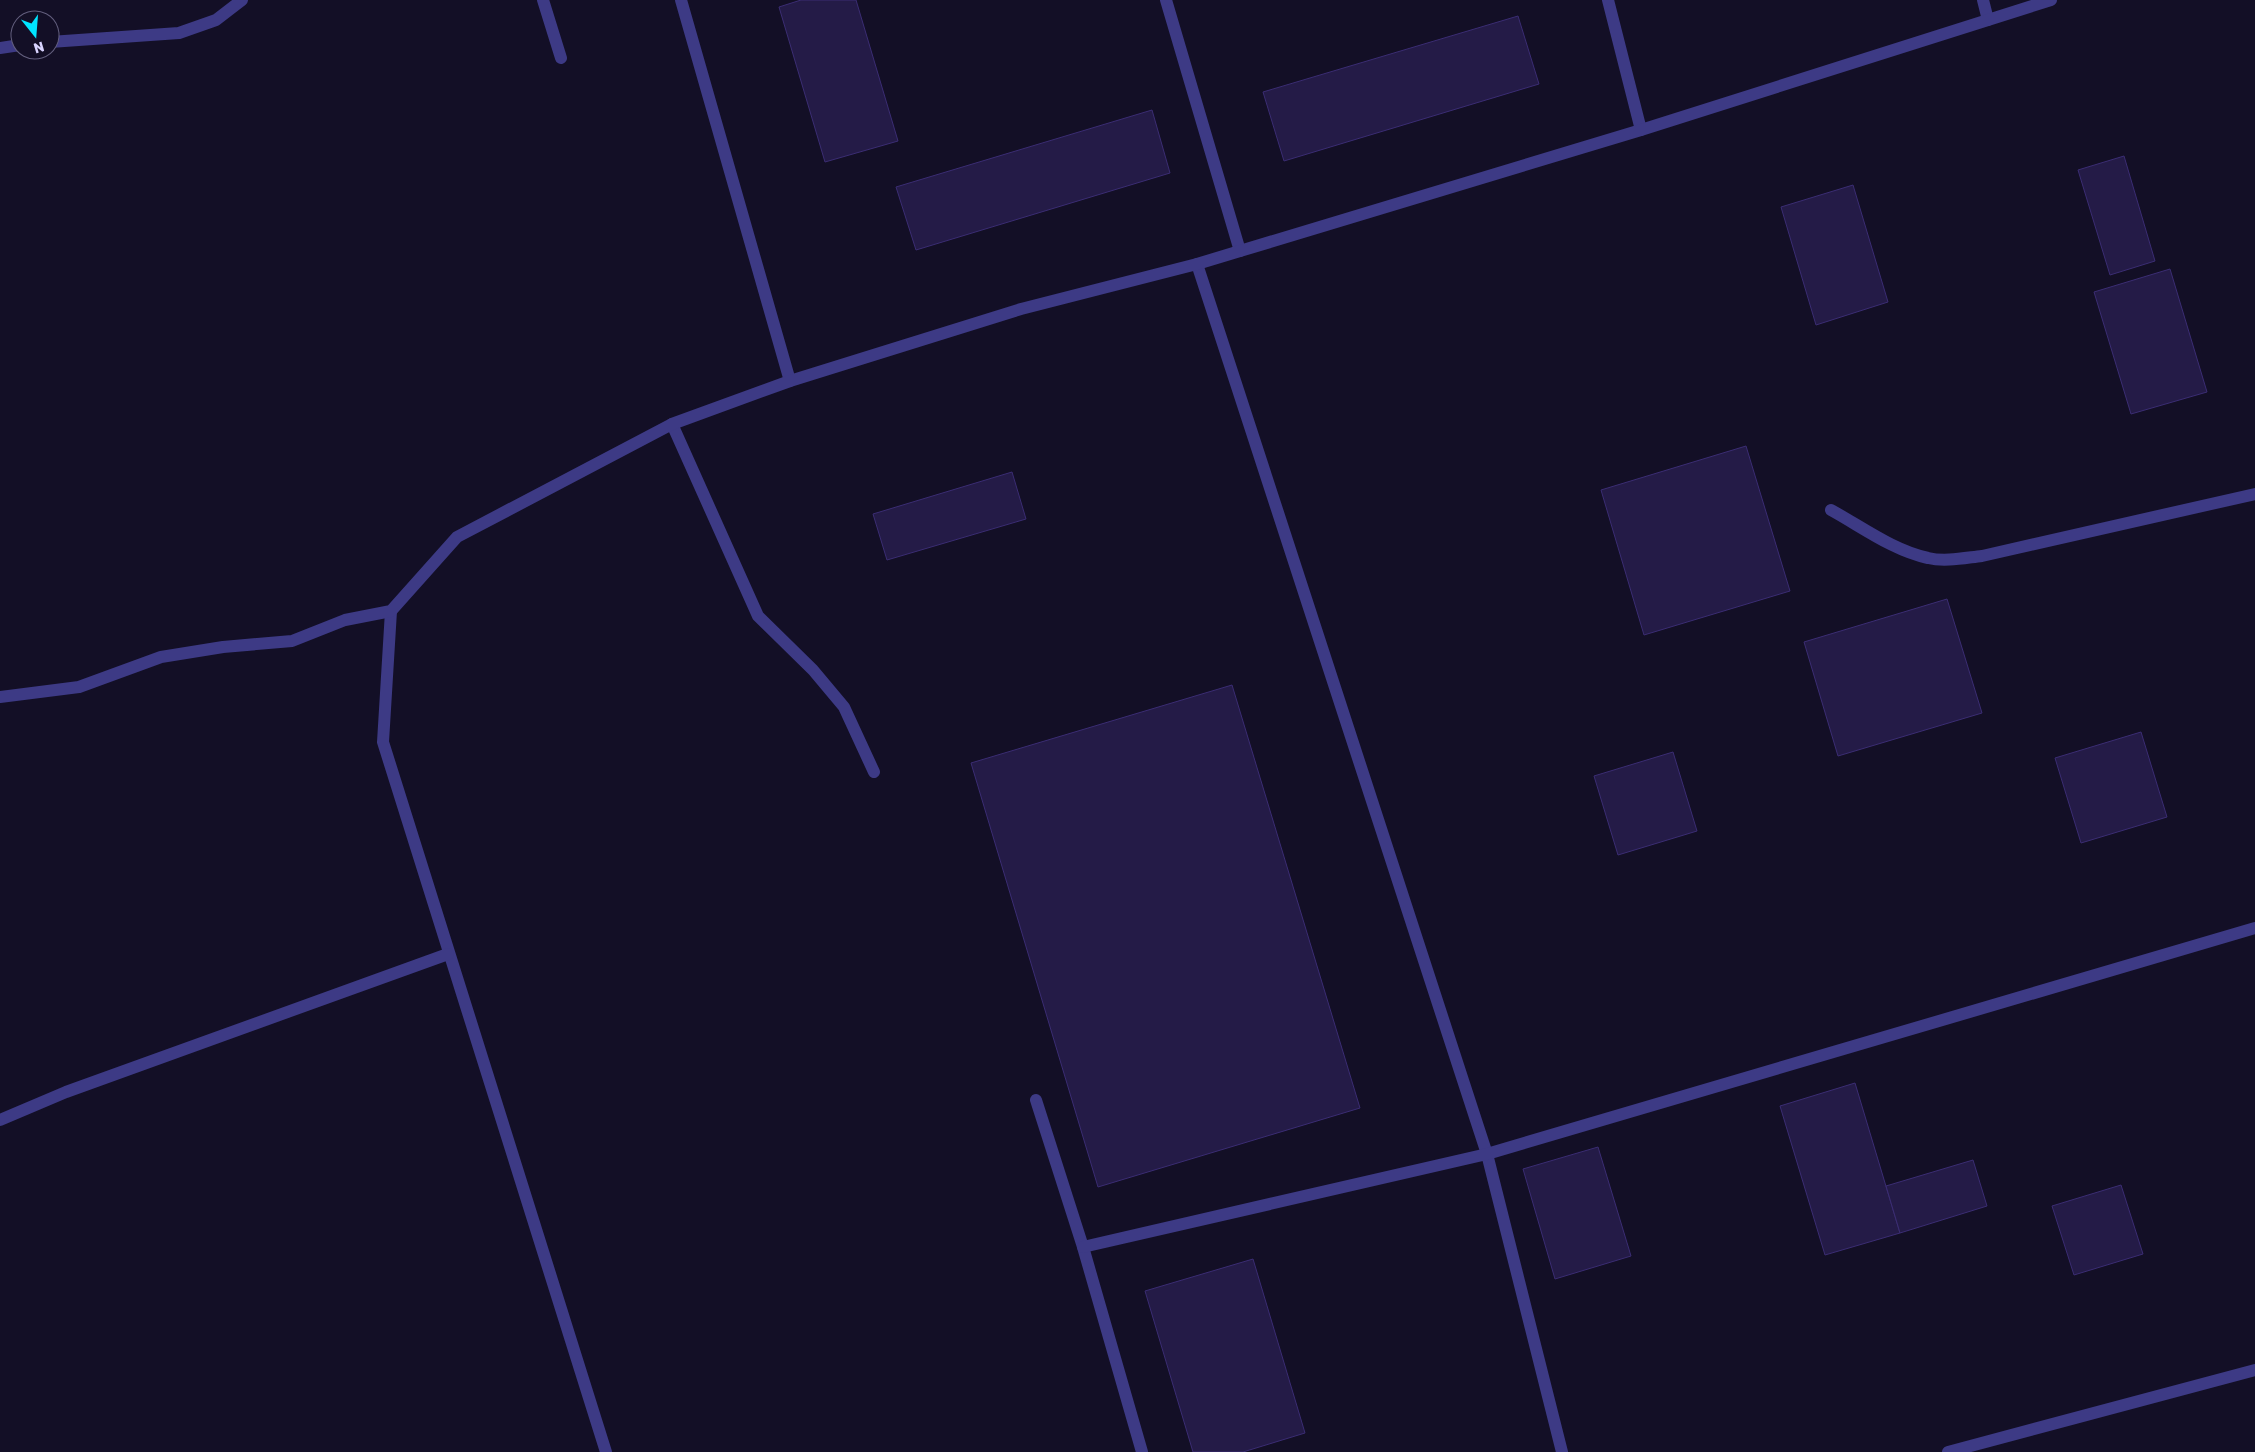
<svg xmlns="http://www.w3.org/2000/svg" width="2255" height="1452" font-family="Rubik,sans-serif">
<rect width="100%" height="100%" fill="#130f26"/>
<g fill="#241b47" stroke="#3b2d73">
<path d="M 801,0 L 856,0 L 898,141 L 825,162 L 779,7 Z"/>
<path d="M 1518,16 L 1539,84 L 1284,161 L 1263,92 Z"/>
<path d="M 1152,110 L 1170,173 L 916,250 L 896,187 Z"/>
<path d="M 2124,156 L 2155,261 L 2110,275 L 2078,170 Z"/>
<path d="M 1853,185 L 1888,302 L 1816,325 L 1781,207 Z"/>
<path d="M 2170,269 L 2207,392 L 2131,414 L 2094,292 Z"/>
<path d="M 1746,446 L 1790,591 L 1644,635 L 1601,490 Z"/>
<path d="M 1012,472 L 1026,519 L 887,560 L 873,514 Z"/>
<path d="M 1947,599 L 1982,713 L 1838,756 L 1804,642 Z"/>
<path d="M 1232,685 L 1360,1108 L 1098,1187 L 971,763 Z"/>
<path d="M 2141,732 L 2167,817 L 2081,843 L 2055,758 Z"/>
<path d="M 1673,752 L 1697,831 L 1618,855 L 1594,776 Z"/>
<path d="M 1855,1083 L 1900,1233 L 1825,1255 L 1780,1106 Z"/>
<path d="M 1598,1147 L 1631,1256 L 1555,1279 L 1523,1169 Z"/>
<path d="M 1973,1160 L 1987,1206 L 1900,1233 L 1886,1186 Z"/>
<path d="M 2121,1185 L 2143,1254 L 2074,1275 L 2052,1206 Z"/>
<path d="M 1253,1259 L 1305,1433 L 1243,1452 L 1193,1452 L 1145,1291 Z"/>
</g>
<g fill="none" stroke-linecap="round" stroke-linejoin="round">
<g stroke="#3d3a85" stroke-width="12">
<path d="M 543,0 L 561,58"/>
<path d="M 672,424 L 758,616 L 813,670 L 844,707 L 874,772"/>
</g>
<g stroke="#3d3a85" stroke-width="12">
<path d="M 681,0 L 790,381"/>
<path d="M 1166,0 L 1240,251"/>
<path d="M 1608,0 L 1641,130"/>
<path d="M 1983,0 L 1988,20"/>
<path d="M 50,42 L 179,33 L 216,20 L 242,0"/>
<path d="M 0,48 L 20,45"/>
<path d="M 1197,264 L 1487,1154 L 1562,1452"/>
<path d="M 1831,510 C 1862,527 1894,551 1928,558 C 1945,562 1964,558 1982,556 L 2255,494"/>
<path d="M 391,611 L 383,742 L 606,1452"/>
<path d="M 0,697 L 79,687 L 161,657 L 223,647 L 292,641 L 345,620 L 391,611 L 457,537 L 672,424 L 790,381 L 1021,309 L 1197,264 L 1641,130 L 2051,0"/>
<path d="M 1036,1100 L 1083,1247 L 1142,1452"/>
<path d="M 0,1120 L 66,1092 L 448,954"/>
<path d="M 1083,1247 L 1487,1154 L 2255,928"/>
<path d="M 1948,1452 L 2255,1370"/>
</g>
</g>
<g transform="translate(35 35) rotate(163)"><circle r="24" fill="#130f26" stroke="#625e7d"/>
<path d="M0-4L9 19L0 12L-9 19Z" fill="#00e5ff"/>
<text y="-8" font-size="14" font-weight="bold" text-anchor="middle" fill="#d9d4ff">N</text>
</g>
</svg>
